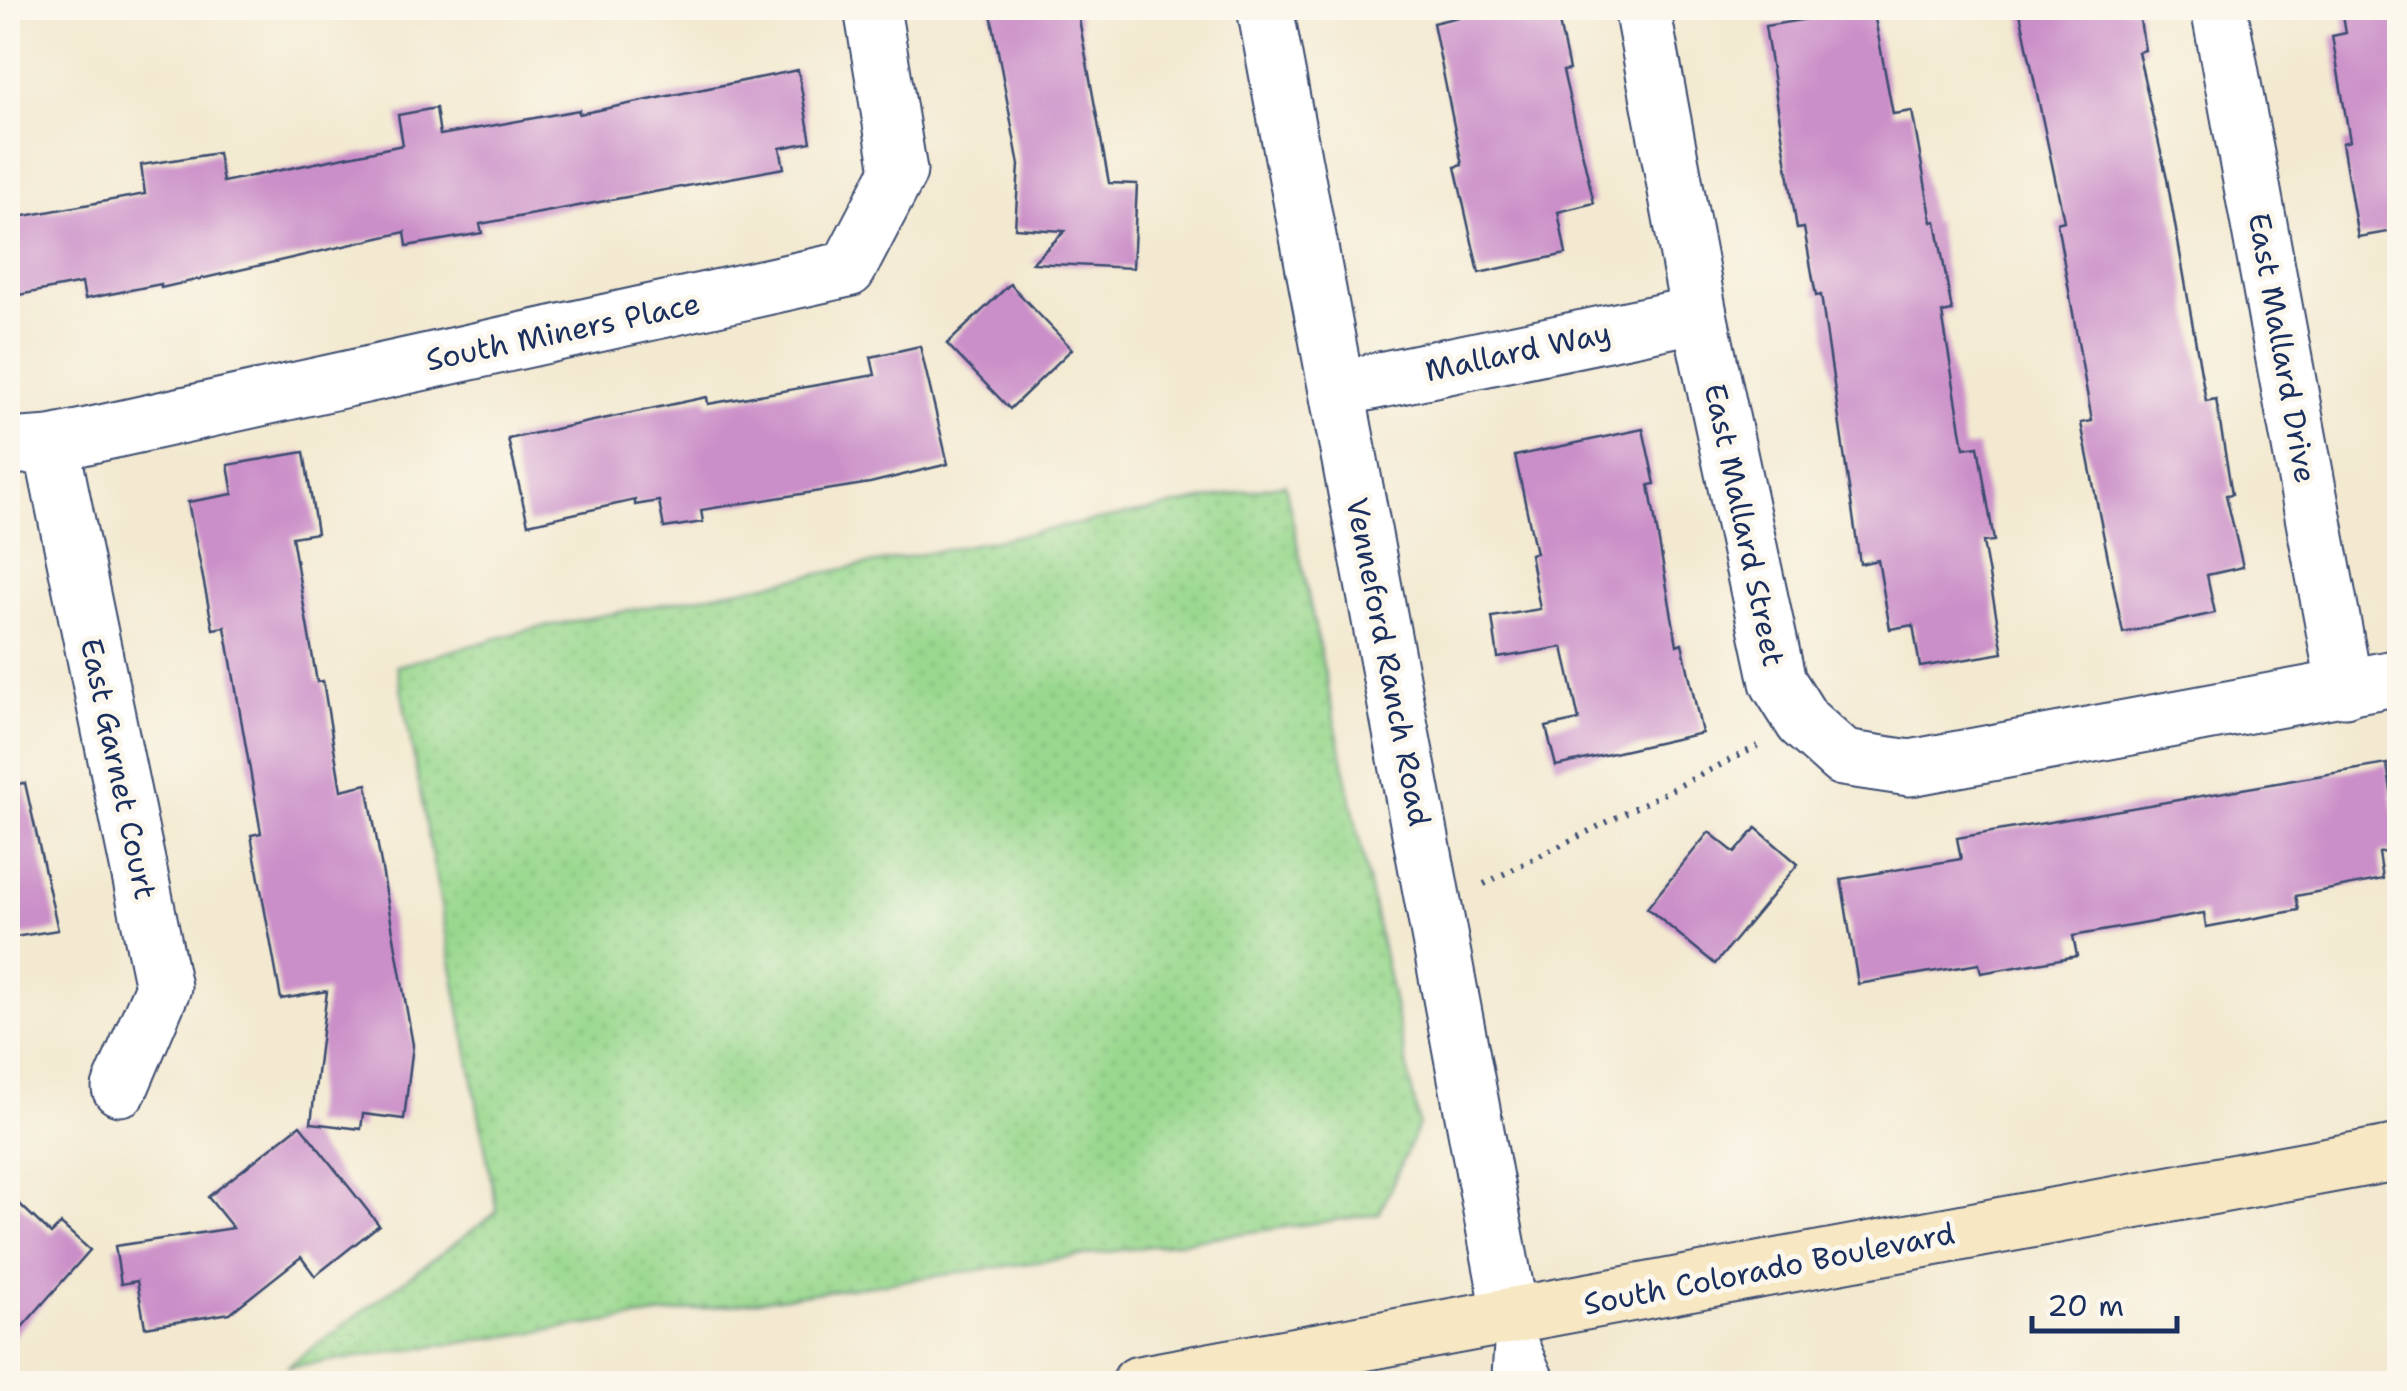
<svg xmlns="http://www.w3.org/2000/svg" width="2407" height="1391" font-family="'Shantell Sans',sans-serif">
<defs>
<pattern id="grass-dots" width="8" height="8" patternUnits="userSpaceOnUse" patternTransform="scale(2.5)"><rect width="8" height="8" fill="#99d88e"/><path d="M2 2h.1M6 6h.1" fill="none" stroke="#83ba7d" stroke-width="1.8" stroke-linecap="round"/></pattern>
</defs>
<rect width="100%" height="100%" fill="#fbf7ec"/>
<filter id="ink" filterUnits="userSpaceOnUse"><feTurbulence type="fractalNoise" baseFrequency=".01" numOctaves="2"/><feDisplacementMap in="SourceGraphic" scale="20" xChannelSelector="R" yChannelSelector="G"/><feConvolveMatrix kernelMatrix="1 2 1 2 8 2 1 2 1" color-interpolation-filters="sRGB"/></filter>
<filter id="wash" filterUnits="userSpaceOnUse"><feTurbulence type="fractalNoise" baseFrequency=".0048" numOctaves="4" result="noise"/><feDisplacementMap in="SourceGraphic" scale="40" xChannelSelector="R" yChannelSelector="G"/><feGaussianBlur stdDeviation="2.25" result="paint"/><feColorMatrix in="noise" values="0 0 0 0 0 0 0 0 0 0 0 0 0 0 0 0 0 1.4 0 .05"/><feComposite in="paint" operator="in"/></filter>
<g filter="url(#wash)">
<rect width="100%" height="100%" fill="#f3e9d0"/>
<path fill="url(#grass-dots)" stroke="#5a8476" stroke-width="2.5" d="M 1285,484 L 1419,1124 L 1379,1214 L 287,1367 L 497,1212 L 397,666 L 527,630 Z"/>
<g id="blocks">
<g fill="#ca8ec8">
<path d="M 990,8 L 1077,8 L 1109,183 L 1137,184 L 1133,268 L 1032,263 L 1065,231 L 1015,228 L 1019,165 Z"/>
<path d="M 1466,8 L 1556,8 L 1569,70 L 1563,71 L 1594,203 L 1558,212 L 1566,254 L 1479,273 L 1455,167 L 1462,165 L 1433,23 L 1467,15 Z"/>
<path d="M 1873,8 L 1893,114 L 1912,111 L 1932,222 L 1936,221 L 1952,311 L 1942,313 L 1964,448 L 1978,446 L 1994,541 L 1983,542 L 2003,653 L 1920,667 L 1913,625 L 1890,629 L 1878,560 L 1860,564 L 1821,295 L 1816,296 L 1804,228 L 1797,229 L 1765,26 Z"/>
<path d="M 2019,8 L 2138,8 L 2145,50 L 2138,52 L 2167,179 L 2206,401 L 2216,399 L 2232,494 L 2226,495 L 2243,567 L 2207,575 L 2215,613 L 2123,633 L 2081,423 L 2092,421 L 2057,223 L 2064,221 Z"/>
<path d="M 2342,8 L 2400,8 L 2400,230 L 2358,237 L 2342,143 L 2350,141 L 2332,36 L 2346,33 Z"/>
<path d="M 798,70 L 811,142 L 780,148 L 784,168 L 480,224 L 482,233 L 407,246 L 405,232 L 161,288 L 161,284 L 85,299 L 82,283 L 8,297 L 8,219 L 145,194 L 141,165 L 218,153 L 223,182 L 403,145 L 398,115 L 436,108 L 440,135 L 579,110 L 579,114 Z"/>
<path d="M 1010,284 L 1072,349 L 1010,409 L 947,344 Z"/>
<path d="M 920,346 L 948,464 L 870,483 L 701,510 L 703,522 L 664,528 L 659,501 L 635,505 L 635,500 L 528,524 L 508,439 L 707,397 L 708,404 L 875,375 L 871,357 Z"/>
<path d="M 1643,429 L 1655,484 L 1649,485 L 1677,645 L 1682,643 L 1702,733 L 1556,766 L 1546,727 L 1579,720 L 1563,647 L 1498,658 L 1492,617 L 1540,609 L 1530,554 L 1536,553 L 1515,456 Z"/>
<path d="M 304,452 L 317,533 L 292,537 L 317,682 L 323,681 L 341,790 L 367,784 L 413,1045 L 404,1119 L 363,1114 L 361,1129 L 311,1123 L 327,991 L 281,999 L 251,835 L 261,833 L 225,627 L 213,629 L 188,502 L 233,494 L 228,465 Z"/>
<path d="M 2387,764 L 2400,849 L 2379,853 L 2383,879 L 2296,896 L 2299,910 L 2206,927 L 2204,913 L 2073,936 L 2077,956 L 1981,973 L 1979,964 L 1858,984 L 1841,879 L 1961,859 L 1957,838 Z"/>
<path d="M 25,783 L 58,930 L 8,938 L 8,785 Z"/>
<path d="M 1756,828 L 1798,864 L 1715,964 L 1647,908 L 1709,832 L 1735,853 Z"/>
<path d="M 300,1125 L 379,1225 L 315,1276 L 301,1257 L 230,1313 L 145,1327 L 137,1281 L 121,1284 L 115,1246 L 233,1228 L 208,1197 Z"/>
<path d="M 8,1193 L 51,1234 L 61,1224 L 90,1250 L 8,1343 Z"/>
</g>
</g>
</g>
<g filter="url(#ink)">
<use href="#blocks" fill-opacity="0" stroke="#3b4b6f" stroke-width="2.5"/>
<g fill="none" stroke-linecap="round" stroke-linejoin="round">
<defs>
<g id="service">
<path d="M 1511,1317 L 1541,1384"/>
<path d="M 1507,1384 L 1511,1320"/>
</g>
<g id="minor">
<path d="M 1642,8 L 1699,314 L 1778,682 L 1803,722 L 1843,758 L 1910,768 L 2400,677"/>
<path d="M 2219,8 L 2345,689"/>
<path d="M 1337,389 L 1699,314"/>
<path d="M 51,444 L 163,987 L 120,1088"/>
<path d="M 8,447 L 51,444 L 848,269 L 899,171 L 872,8"/>
</g>
<path id="tertiary" d="M 1265,8 L 1511,1317"/>
<path id="secondary" d="M 1139,1384 L 2400,1152"/>
</defs>
<use href="#service" stroke="#3b4b6f" stroke-width="34"/>
<use href="#minor" stroke="#3b4b6f" stroke-width="59"/>
<use href="#tertiary" stroke="#3b4b6f" stroke-width="59"/>
<use href="#secondary" stroke="#3b4b6f" stroke-width="59"/>
<path stroke="#3b4b6f" stroke-width="6" stroke-dasharray="2.5 8" stroke-linecap="butt" d="M 1484,884 L 1758,746"/>
<use href="#service" stroke="#fff" stroke-width="30"/>
<use href="#minor" stroke="#fff" stroke-width="55"/>
<use href="#tertiary" stroke="#fff" stroke-width="55"/>
<use href="#secondary" stroke="#f7e8c3" stroke-width="55"/>
</g>
</g>
<g text-anchor="middle" stroke-width="10" stroke-linejoin="round" paint-order="stroke">
<g font-size="30" fill="#1b2f5e" stroke="#fbf7ec">
<text transform="translate(563 332) rotate(-12)" y="10">South Miners Place</text>
<text transform="translate(2282 348) rotate(80)" y="10">East Mallard Drive</text>
<text transform="translate(1518 352) rotate(-12)" y="10">Mallard Way</text>
<text transform="translate(1744 525) rotate(78)" y="10">East Mallard Street</text>
<text transform="translate(1388 662) rotate(79)" y="10">Venneford Ranch Road</text>
<text transform="translate(118 769) rotate(78)" y="10">East Garnet Court</text>
<text transform="translate(1769 1269) rotate(-11)" y="10">South Colorado Boulevard</text>
</g>
</g>
<rect width="2407" height="1391" fill="none" stroke="#fbf7ec" stroke-width="40"/>
<path d="M2032 1316v15h145v-15" fill="none" stroke="#1b2f5e" stroke-width="5"/>
<text x="2047" y="1316" font-size="30" fill="#1b2f5e" stroke="#fbf7ec" stroke-width="8" paint-order="stroke">20 m</text>
</svg>
